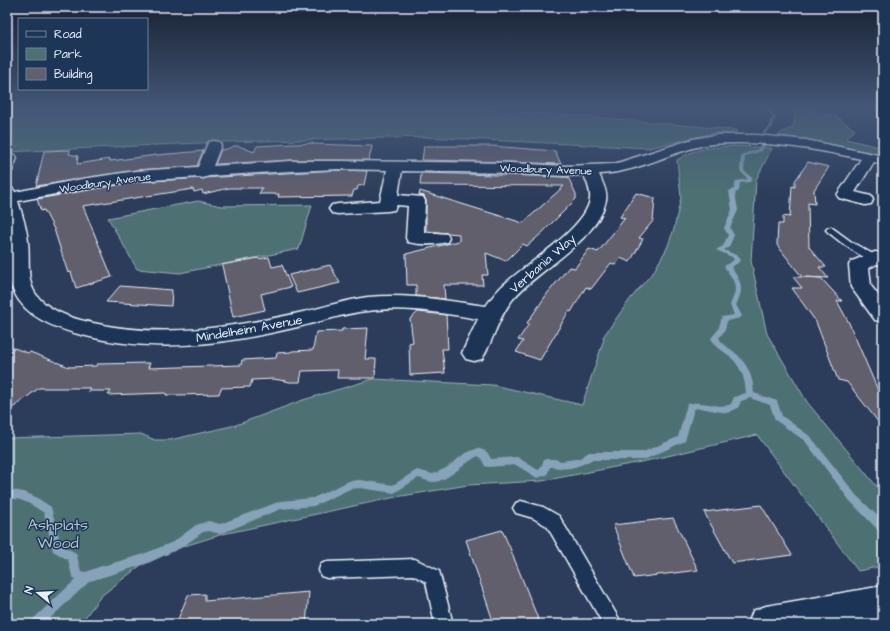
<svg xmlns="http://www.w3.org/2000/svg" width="890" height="631" font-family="'Architects Daughter',sans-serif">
<rect width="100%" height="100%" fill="#2b3d5b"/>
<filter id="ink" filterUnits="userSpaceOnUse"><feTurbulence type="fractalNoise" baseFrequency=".025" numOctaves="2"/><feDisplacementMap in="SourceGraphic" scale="8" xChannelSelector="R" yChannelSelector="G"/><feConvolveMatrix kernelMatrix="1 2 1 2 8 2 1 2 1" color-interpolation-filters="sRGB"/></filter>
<g filter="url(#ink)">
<g fill="#4d7173" stroke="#9ab1b6">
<path d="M 7,108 L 441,108 L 582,116 L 715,128 L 736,130 L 737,133 L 713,133 L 649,148 L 426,137 L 221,142 L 7,152 Z"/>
<path d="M 796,108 L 836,116 L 855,130 L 846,139 L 883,148 L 883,157 L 814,141 L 778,137 L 781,133 L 793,127 Z"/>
<path d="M 734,146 L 772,148 L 756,180 L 751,261 L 767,334 L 807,402 L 883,494 L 883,566 L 858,571 L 757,435 L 646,461 L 542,481 L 468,485 L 396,497 L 223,534 L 178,548 L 141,565 L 101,596 L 80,624 L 7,624 L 7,438 L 141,434 L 155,440 L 170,440 L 236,425 L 303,400 L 373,379 L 493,385 L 582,405 L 604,339 L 603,337 L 631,298 L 654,271 L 667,248 L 674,229 L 681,197 L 677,160 C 697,147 711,148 734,146 Z"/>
<path d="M 198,201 L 221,206 L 312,205 L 299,249 L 180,273 L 137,269 L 108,218 Z"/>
</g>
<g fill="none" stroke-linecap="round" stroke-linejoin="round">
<g fill="#87a3b9" fill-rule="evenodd">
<path d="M 768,108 L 776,108 L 770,111 L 777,117 L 773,122 L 773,127 L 764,134 L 762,133 L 770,126 L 769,122 L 773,117 L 766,111 Z"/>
<path d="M 761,144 L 765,145 L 762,151 L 745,156 L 744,171 L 753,179 L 750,182 L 740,183 L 739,191 L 735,193 L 738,210 L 730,228 L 734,235 L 729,247 L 724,250 L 736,255 L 740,260 L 738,263 L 731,267 C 741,283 745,286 736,305 L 742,316 L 740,318 L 727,321 L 725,330 L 719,338 C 722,344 728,347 733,351 C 747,362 753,376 754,393 L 777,401 L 782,416 L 811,437 L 856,495 L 883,521 L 883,533 L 879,531 L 850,501 L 805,441 L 775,420 L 770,405 L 750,398 L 741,401 L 738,408 L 727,413 L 700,408 L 694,409 L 685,441 L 644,460 L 591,460 C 583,465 569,470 560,468 C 556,468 554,467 550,467 L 547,475 L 537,478 L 516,465 L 488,467 L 485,466 L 481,458 L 478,456 C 466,462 446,482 434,482 C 429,482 423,479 418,478 L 394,493 L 360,488 L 350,489 L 314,506 L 281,509 L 220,534 L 209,531 L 203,532 L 181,548 L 146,564 L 90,581 L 44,624 L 30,624 L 32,620 L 75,580 L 72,576 L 68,560 L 53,551 L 44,513 C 32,505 22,497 7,499 L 7,491 C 24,488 38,498 51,507 L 61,545 L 76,553 L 81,571 L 86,572 L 99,567 L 141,555 L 173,542 L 196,525 L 209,521 L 220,524 L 281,501 L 313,498 L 349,481 L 360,480 L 393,485 L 417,470 L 433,474 L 446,468 L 464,454 L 478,448 L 487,452 L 491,459 L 517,457 L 538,470 L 540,469 L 544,460 L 547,459 L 555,459 L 561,461 L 569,460 L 580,458 L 589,452 L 643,452 L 678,437 L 687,404 C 703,399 720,410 731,404 L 734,397 L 746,393 C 745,377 740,364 727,354 C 720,349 715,346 711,338 L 718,330 L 722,317 L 734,315 L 730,305 C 739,285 735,283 724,266 L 734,260 L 732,257 L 716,250 L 723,246 L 728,235 L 724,228 L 732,210 L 729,191 L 734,189 L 736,181 L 748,179 L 740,171 L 741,155 L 758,149 Z"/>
</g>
</g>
<g fill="#625f6d" stroke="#e8f1f8">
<path d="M 313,143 L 313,144 L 372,146 L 369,160 L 291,160 L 215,164 L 221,150 L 227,149 L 234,146 L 239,146 L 254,152 L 257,146 Z"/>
<path d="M 424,146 L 491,146 L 555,151 L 561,164 L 511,162 L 422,160 Z"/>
<path d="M 70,150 L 69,154 L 78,156 L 77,164 L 110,159 L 110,161 L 157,155 L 203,151 L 197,166 L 136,170 L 36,186 L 44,151 Z"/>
<path d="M 808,162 L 829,167 L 814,190 L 815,204 L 808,203 L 809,247 L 826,267 L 819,267 L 828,278 L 803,277 L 821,278 L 842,301 L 837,301 L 849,323 L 883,402 L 883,428 L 847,382 L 838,380 L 816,322 L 792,288 L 802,288 L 793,277 L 802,277 L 777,245 L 778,224 L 783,224 L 783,216 L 790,217 L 792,186 L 795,187 L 795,181 Z"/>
<path d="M 338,170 L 367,171 L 364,185 L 358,186 L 357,190 L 354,190 L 352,196 L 278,197 L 279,194 L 259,194 L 262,188 L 229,188 L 203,194 L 202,190 L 194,192 L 193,189 L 83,206 L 112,277 L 76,288 L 71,272 L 68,273 L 54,229 L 44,210 L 41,211 L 37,199 L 136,182 Z"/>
<path d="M 421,173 L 568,177 L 576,194 L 576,199 L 542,233 L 527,246 L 523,244 L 506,261 L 486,253 L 488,275 L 482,275 L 483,285 L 444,285 L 445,299 L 416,296 L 416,285 L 407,285 L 406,254 L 459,241 L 459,234 L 426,231 L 426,201 L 424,196 L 419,195 L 420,191 L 523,223 L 564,186 L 420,185 Z"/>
<path d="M 636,193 L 655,198 L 653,221 L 639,238 L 643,239 L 630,262 L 620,258 L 616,265 L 611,263 L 591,289 L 586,287 L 571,312 L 569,311 L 540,360 L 516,352 L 523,341 L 518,340 L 529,324 L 527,323 L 547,294 L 569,267 L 575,268 L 589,249 L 598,252 L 625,218 L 620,217 Z"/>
<path d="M 269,257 L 272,267 L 282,265 L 291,287 L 261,294 L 265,310 L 233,317 L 222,265 L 258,258 L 259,259 Z"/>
<path d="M 330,265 L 340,283 L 297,293 L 289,275 Z"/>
<path d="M 120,286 L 172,290 L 171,306 L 106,302 Z"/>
<path d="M 418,312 L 446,315 L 448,349 L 442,349 L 445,373 L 410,375 L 409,343 L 413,342 L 410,319 Z"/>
<path d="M 368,328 L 365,359 L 376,359 L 375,378 L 337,378 L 338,370 L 302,371 L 300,382 L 289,382 L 286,381 L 273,379 L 252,380 L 250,387 L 221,388 L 219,394 L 175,395 L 166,395 L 166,393 L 108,395 L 111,391 L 88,391 L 90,388 L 39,388 L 7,412 L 7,353 L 14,348 L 28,353 L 30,352 L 69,367 L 96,366 L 97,364 L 150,363 L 148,368 L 241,365 L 242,360 L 276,358 L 277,353 L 291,352 L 292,351 L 313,350 L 316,332 L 342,331 L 342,329 Z"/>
<path d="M 761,505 L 792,555 L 732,563 L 704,512 Z"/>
<path d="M 673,518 L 698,570 L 634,578 L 613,525 Z"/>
<path d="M 502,530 L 510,548 L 540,624 L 494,624 L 466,540 Z"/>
<path d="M 309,592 L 306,624 L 176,624 L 188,595 L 205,594 L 205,601 Z"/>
</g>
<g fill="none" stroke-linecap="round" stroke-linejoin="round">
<defs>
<g id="service">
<path d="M 831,227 L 853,243 L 880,258 L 878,260 C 866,263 838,240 828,232 L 826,230 L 828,228 Z"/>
<path d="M 521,501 L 543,507 L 559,516 L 622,624 L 603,624 L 547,526 L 533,518 L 516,513 L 513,508 L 516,503 Z"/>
<path d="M 415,559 L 439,571 L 453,624 L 435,624 L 426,582 L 413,575 L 327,578 L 321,576 L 319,570 L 321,564 L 327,562 Z"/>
</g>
<g id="minor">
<path d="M 716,135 L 756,135 L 806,140 L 883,156 L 883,164 L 874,162 L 855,192 L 871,196 L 873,200 L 871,204 L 865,205 L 839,198 L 837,195 L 861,159 C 821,150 779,143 738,143 C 725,143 713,143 701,146 C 666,154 635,173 599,174 C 602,182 608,192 606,200 C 598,241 538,269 513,299 C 498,317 494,339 482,359 L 474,361 L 466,359 L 462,353 L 478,319 C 442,313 404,306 367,311 C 345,313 324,321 302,326 C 227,344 154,355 78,334 C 53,327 26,317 14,292 C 6,278 10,260 10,244 C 9,237 7,230 7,223 C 6,211 7,199 7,187 L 13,189 L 15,192 L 82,179 L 136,171 L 198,167 L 207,145 L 209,142 L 214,141 L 219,142 L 221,145 L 213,166 L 291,161 L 338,161 L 511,163 L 564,166 L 614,164 L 693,139 ZM 338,169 L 387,170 L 380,201 L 338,204 L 332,205 L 329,209 L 332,213 L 338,214 L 388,211 L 394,210 L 397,205 L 408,206 L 406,238 L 408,242 C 420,245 435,245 447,242 L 449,238 L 447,234 L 424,232 L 425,201 L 423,197 L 398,195 L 402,171 L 511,173 L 564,176 L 584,175 C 587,182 591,191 590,199 C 586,228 529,262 508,281 C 499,288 492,297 486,306 C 447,301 408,293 368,297 C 346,300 325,307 303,312 C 235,327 163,339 93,323 C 74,319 47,311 35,293 C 26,278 30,259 28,242 C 27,228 22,215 18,201 L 82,189 L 136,181 L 199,177 L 203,178 L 209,176 L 291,171 Z"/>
<path d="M 7,154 L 15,155 L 17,158 L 12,171 L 7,173 Z"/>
<path d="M 875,252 L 883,253 L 883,265 L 877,264 L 869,268 L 871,286 L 883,301 L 883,322 L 875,320 L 851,287 L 849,265 L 852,261 Z"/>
</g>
<path id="tertiary" d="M 883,586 L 883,622 L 870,624 L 748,624 L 753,611 L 766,606 Z"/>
</defs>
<use href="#service" stroke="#e8f1f8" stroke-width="3"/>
<use href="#minor" stroke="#e8f1f8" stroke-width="3"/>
<use href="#tertiary" stroke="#e8f1f8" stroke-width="3"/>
<use href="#service" fill="#1d3557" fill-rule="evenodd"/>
<use href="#minor" fill="#1d3557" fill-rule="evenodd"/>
<use href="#tertiary" fill="#1d3557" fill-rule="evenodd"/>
</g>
</g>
<linearGradient id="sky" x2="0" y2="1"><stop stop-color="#182232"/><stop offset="0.55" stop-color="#445777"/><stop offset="1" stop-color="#445777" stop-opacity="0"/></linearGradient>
<rect width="890" height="196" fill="url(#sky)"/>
<g text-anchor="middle" stroke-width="3" stroke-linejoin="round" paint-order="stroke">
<g font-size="11" fill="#e8f1f8" stroke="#1d3557">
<text transform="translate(546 169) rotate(2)" y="4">Woodbury Avenue</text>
<text transform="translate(105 182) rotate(-8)" y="4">Woodbury Avenue</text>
</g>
<g font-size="13" fill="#e8f1f8" stroke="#1d3557">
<text transform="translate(542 263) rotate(-41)" y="5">Verbania Way</text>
<text transform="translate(249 328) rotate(-10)" y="5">Mindelheim Avenue</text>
</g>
<g font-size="16" fill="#b2c4c9" stroke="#1d3557">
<text x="58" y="530">Ashplats<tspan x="58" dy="18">Wood</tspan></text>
</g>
</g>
<rect width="890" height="631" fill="none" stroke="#1d3557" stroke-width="24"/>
<rect x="12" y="12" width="866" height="607" fill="none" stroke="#e8f1f8" stroke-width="1.5" filter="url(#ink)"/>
<rect x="18" y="18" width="130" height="72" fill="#1d3557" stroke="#6e8097"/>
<rect x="26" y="31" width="20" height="6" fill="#1d3557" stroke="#6e8097"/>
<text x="54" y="38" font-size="12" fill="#e8f1f8">Road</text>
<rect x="26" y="48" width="20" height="12" fill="#4d7173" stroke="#6e8097"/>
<text x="54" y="58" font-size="12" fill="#e8f1f8">Park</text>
<rect x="26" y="68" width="20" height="12" fill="#625f6d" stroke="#6e8097"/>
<text x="54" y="78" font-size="12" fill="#e8f1f8">Building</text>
<g transform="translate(38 593) rotate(288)" stroke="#1d3557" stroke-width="3" paint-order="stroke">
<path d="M0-3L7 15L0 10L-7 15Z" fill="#e8f1f8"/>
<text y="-6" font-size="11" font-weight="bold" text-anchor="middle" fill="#e8f1f8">N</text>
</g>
</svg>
